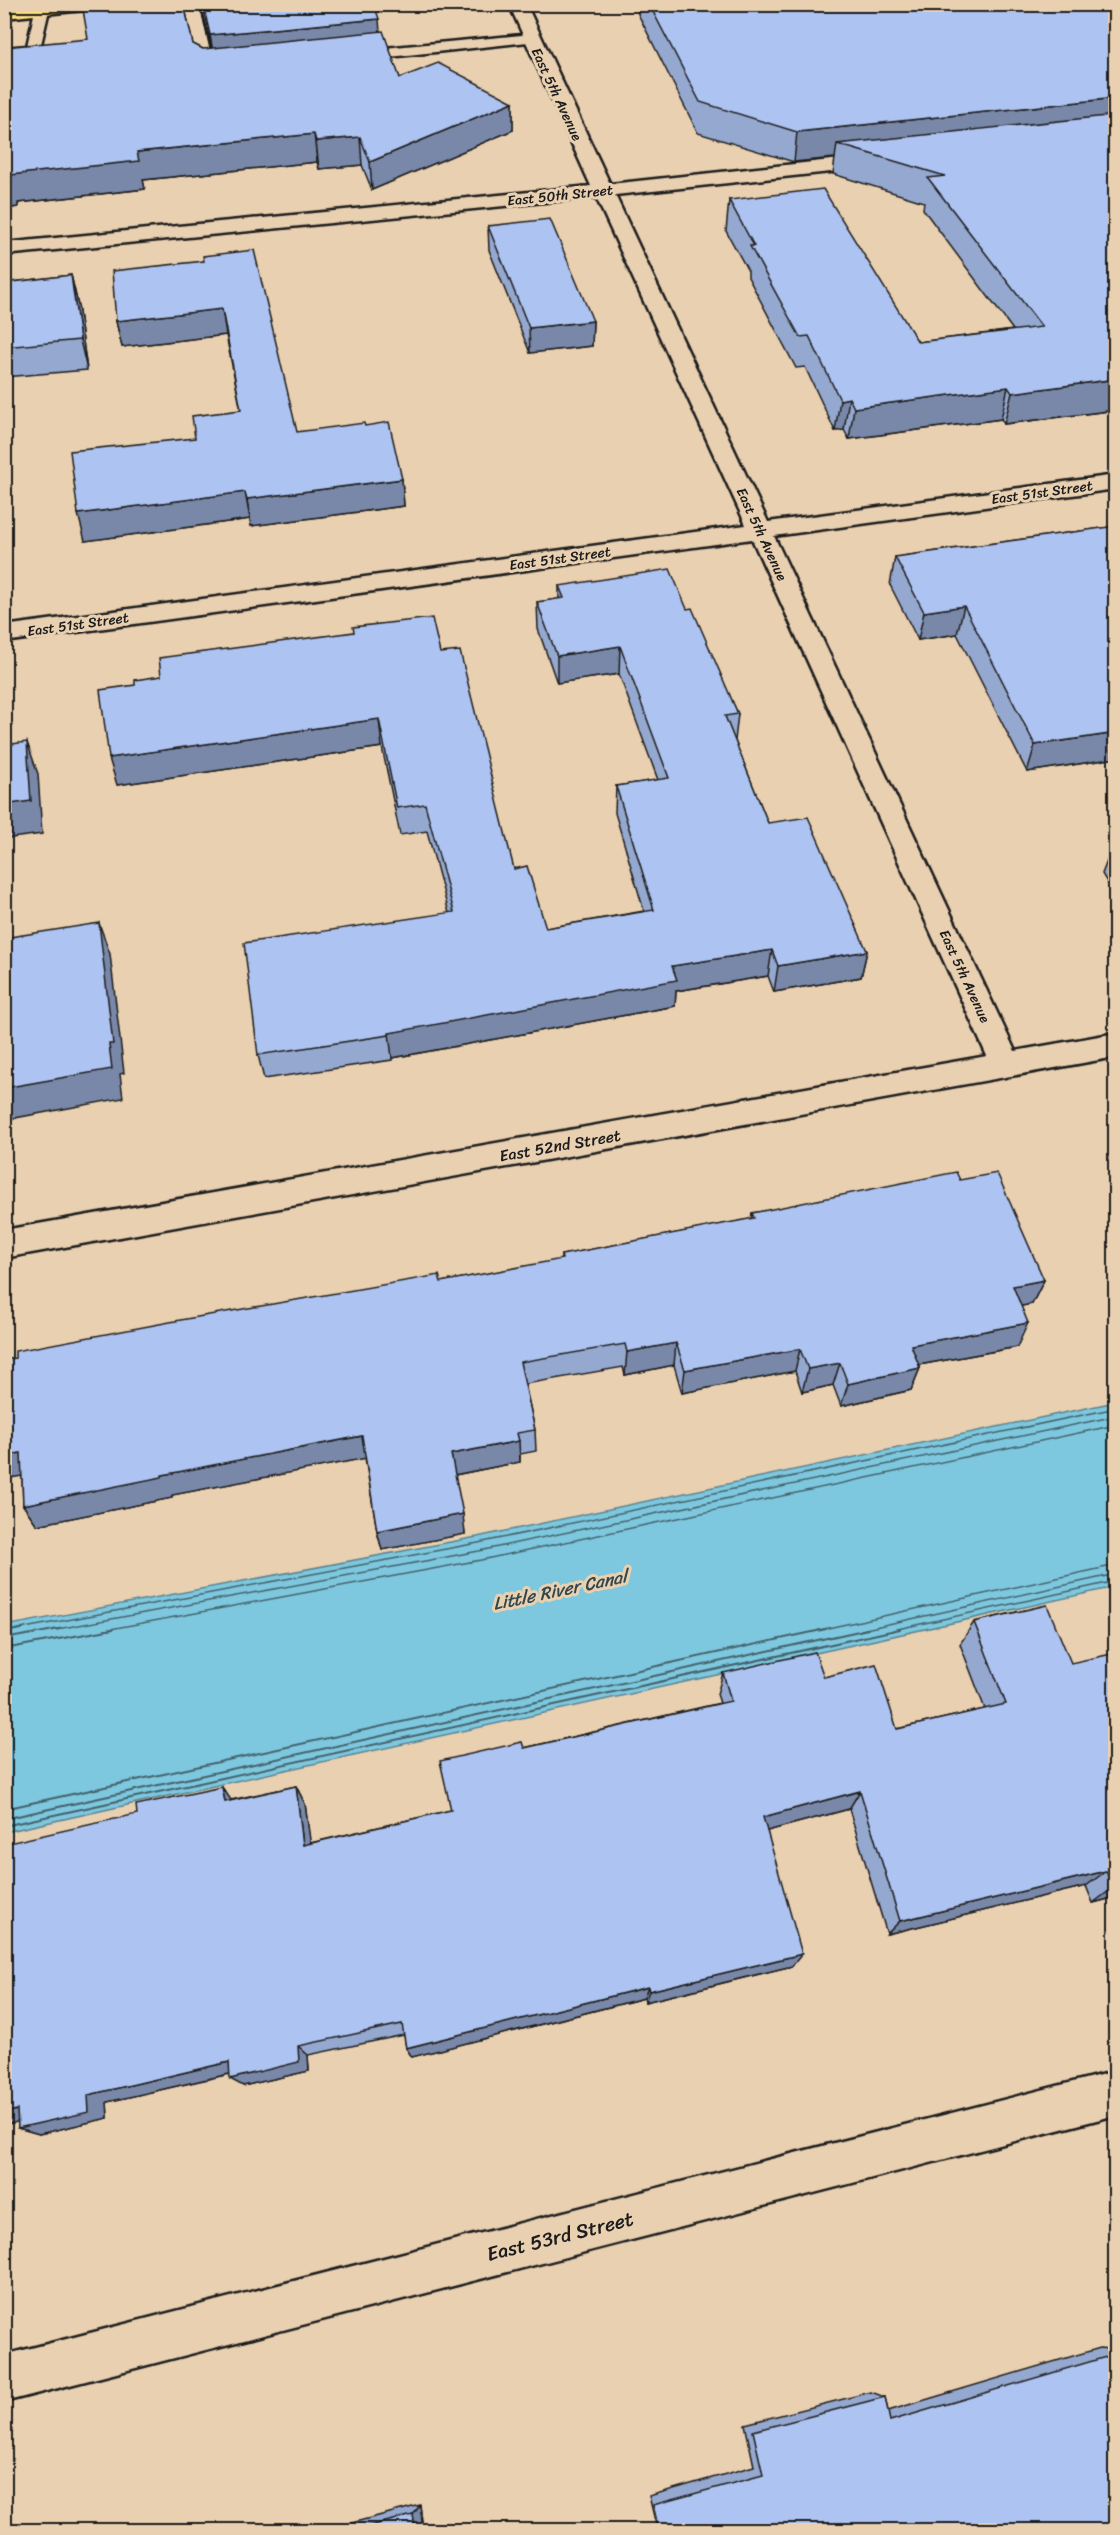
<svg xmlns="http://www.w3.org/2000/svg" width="1120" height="2535" font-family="Sriracha,sans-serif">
<rect width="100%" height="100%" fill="#e9d0b1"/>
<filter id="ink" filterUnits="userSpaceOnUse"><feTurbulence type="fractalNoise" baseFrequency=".0167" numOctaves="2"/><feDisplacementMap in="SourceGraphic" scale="12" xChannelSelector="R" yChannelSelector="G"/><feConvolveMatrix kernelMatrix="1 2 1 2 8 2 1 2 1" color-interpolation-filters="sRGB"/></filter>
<g filter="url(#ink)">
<path fill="#7ec8df" stroke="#578391" stroke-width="1.5" d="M 1115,1402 L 1115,1587 L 5,1832 L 5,1626 L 477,1537 Z"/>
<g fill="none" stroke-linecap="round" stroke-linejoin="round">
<g stroke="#43616a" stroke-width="1.5">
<path d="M 14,1630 L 478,1543 L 1116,1408"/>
<path d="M 52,1630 L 479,1551 L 1116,1416"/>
<path d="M 105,1630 L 481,1560 L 1116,1425"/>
<path d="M 819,1630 L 1116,1565"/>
<path d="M 861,1630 L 1116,1574"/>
<path d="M 893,1630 L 1116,1581"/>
</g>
<g stroke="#43616a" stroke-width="2">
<path d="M 4,1632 L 22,1629"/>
<path d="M 4,1639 L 60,1629"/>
<path d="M 4,1649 L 113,1629"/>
<path d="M 4,1809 L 826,1629"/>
<path d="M 4,1819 L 868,1629"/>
<path d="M 4,1826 L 900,1629"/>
</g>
<defs>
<g id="service">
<path d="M 185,4 L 199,4 L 213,65 L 230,65 L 233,68 L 230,71 L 207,75 L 199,70 Z"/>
<path d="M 42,6 L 49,10 L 39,53 L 4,57 L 4,48 L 27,46 L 35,10 Z"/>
<path d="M 532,34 L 537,35 L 539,38 L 537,41 L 352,61 L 344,56 L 352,51 Z"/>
</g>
<g id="minor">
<path d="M 509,4 L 526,4 L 610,184 L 878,155 L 885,157 L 887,161 L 885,165 L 878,167 L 615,195 L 768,522 L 1116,475 L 1116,489 L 774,536 L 1015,1051 L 1116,1033 L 1116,1057 L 4,1258 L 4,1230 L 987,1056 L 752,539 L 4,642 L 4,626 L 746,525 L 596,197 L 4,255 L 4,243 L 591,186 Z"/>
<path d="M 1116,2071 L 1116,2115 L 4,2402 L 4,2355 Z"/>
</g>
<path id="primary" d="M 38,4 L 103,4 L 95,9 L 4,18 L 4,8 Z"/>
</defs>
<use href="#service" stroke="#1c1c1c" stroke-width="5"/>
<use href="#minor" stroke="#1c1c1c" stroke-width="5"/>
<use href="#primary" stroke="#1c1c1c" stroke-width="5"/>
<use href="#service" fill="#e9d0b1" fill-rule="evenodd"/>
<use href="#minor" fill="#e9d0b1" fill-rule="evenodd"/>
<use href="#primary" fill="#ffdf80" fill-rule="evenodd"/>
</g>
<g fill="#95a8cf" stroke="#1c1c1c" stroke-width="1.5">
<path d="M 201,4 L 374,4 L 380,32 L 400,78 L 513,102 L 513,130 L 372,190 L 362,165 L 319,169 L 317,162 L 143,180 L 145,189 L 18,203 L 18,207 L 4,209 L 193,44 L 203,49 L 212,49 Z"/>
<path d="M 638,4 L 1116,4 L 1116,410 L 1004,424 L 1001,419 L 849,439 L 844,430 L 835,431 L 805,367 L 796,368 L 748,277 L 748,271 L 726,231 L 729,200 L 918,342 L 1013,330 L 923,209 L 924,202 L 833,174 L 835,158 L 794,162 L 698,133 L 638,14 Z"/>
<path d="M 488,226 L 593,321 L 592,346 L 530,353 L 489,250 Z"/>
<path d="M 204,261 L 297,432 L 365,426 L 402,479 L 404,506 L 251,526 L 250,519 L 85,541 L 195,438 L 241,411 L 226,335 L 122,347 L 116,321 Z"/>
<path d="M 71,275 L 78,305 L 87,370 L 4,377 L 4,283 Z"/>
<path d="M 1116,526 L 1116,758 L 1027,772 L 957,634 L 918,640 L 890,585 L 895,557 Z"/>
<path d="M 559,586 L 687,609 L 738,714 L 735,741 L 768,823 L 867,951 L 861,977 L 774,992 L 768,976 L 676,991 L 675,1006 L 392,1058 L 392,1060 L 264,1079 L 258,1055 L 449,913 L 427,831 L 400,835 L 382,747 L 117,785 L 440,653 L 514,869 L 546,928 L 644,911 L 615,813 L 616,786 L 658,780 L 619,674 L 557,683 L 538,629 L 537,602 L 559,599 Z"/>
<path d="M 1112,848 L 1116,848 L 1116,897 L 1102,874 Z"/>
<path d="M 960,1180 L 1044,1280 L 1032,1304 L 1021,1306 L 1017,1347 L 919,1365 L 920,1368 L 911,1390 L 841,1406 L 833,1385 L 802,1392 L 795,1371 L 682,1393 L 674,1365 L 625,1375 L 623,1367 L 525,1384 L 535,1430 L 536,1451 L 520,1454 L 520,1462 L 455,1475 L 465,1534 L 382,1550 L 377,1531 L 365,1458 L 172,1495 L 172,1498 L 37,1525 L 23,1505 L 22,1476 L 441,1282 L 561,1260 L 561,1255 L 751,1219 L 752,1213 Z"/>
<path d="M 1047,1605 L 1116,1897 L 1093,1903 L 1086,1886 L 887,1934 L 849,1809 L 767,1831 L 792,1966 L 645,2002 L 644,1998 L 412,2057 L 406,2048 L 404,2035 L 308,2055 L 309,2071 L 243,2086 L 230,2074 L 107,2102 L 108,2118 L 39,2134 L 18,2128 L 18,2122 L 231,1800 L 296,1786 L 305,1804 L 310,1843 L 451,1810 L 524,1748 L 720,1703 L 717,1694 L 723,1673 L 824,1677 L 897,1729 L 985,1709 L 960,1644 L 974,1622 Z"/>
<path d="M 1100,2348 L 1116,2350 L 1116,2530 L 651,2530 L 657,2529 L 649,2496 L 754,2466 L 745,2424 L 871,2392 L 885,2397 L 888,2411 Z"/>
<path d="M 420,2505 L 423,2530 L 324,2530 L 325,2530 Z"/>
</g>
<g fill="#7988a9" stroke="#1c1c1c" stroke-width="1.5">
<path d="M 379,19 L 381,46 L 215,63 L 210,35 Z"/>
<path d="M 1116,98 L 1116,128 L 837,144 L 835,158 L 794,162 L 797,132 Z"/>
<path d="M 513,102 L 513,130 L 372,190 L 370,162 Z"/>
<path d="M 314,134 L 317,162 L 143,180 L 145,189 L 18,203 L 18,207 L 4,209 L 4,179 L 10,175 L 137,152 Z"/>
<path d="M 360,137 L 362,165 L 319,169 L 316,141 Z"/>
<path d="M 71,275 L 78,305 L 87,370 L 80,340 Z"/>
<path d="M 222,309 L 226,335 L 122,347 L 116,321 Z"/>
<path d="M 593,321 L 592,346 L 530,353 L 529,328 Z"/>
<path d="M 1116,379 L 1116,410 L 1004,424 L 1012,393 Z"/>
<path d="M 1008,387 L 1001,419 L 849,439 L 854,408 Z"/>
<path d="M 849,398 L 844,430 L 835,431 L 840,400 Z"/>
<path d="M 402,479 L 404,506 L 251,526 L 247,499 Z"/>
<path d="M 245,492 L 250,519 L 85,541 L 78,514 Z"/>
<path d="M 964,606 L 957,634 L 918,640 L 924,612 Z"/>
<path d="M 620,646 L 619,674 L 557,683 L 557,656 Z"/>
<path d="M 379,719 L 382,747 L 117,785 L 109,758 Z"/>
<path d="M 4,730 L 12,749 L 4,755 Z"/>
<path d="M 1116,733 L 1116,758 L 1027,772 L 1035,745 Z"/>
<path d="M 27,742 L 38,774 L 42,834 L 4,839 L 4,805 Z"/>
<path d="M 99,923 L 110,954 L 124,1073 L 120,1074 L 123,1098 L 4,1120 L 4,1088 Z"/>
<path d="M 772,950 L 768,976 L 676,991 L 675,1006 L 392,1058 L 389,1033 L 672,966 Z"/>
<path d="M 867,951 L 861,977 L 774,992 L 778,966 Z"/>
<path d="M 1044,1280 L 1032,1304 L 1002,1310 L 1013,1286 Z"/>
<path d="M 1028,1323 L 1017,1347 L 902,1368 L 911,1345 Z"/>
<path d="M 676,1343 L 674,1365 L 625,1375 L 627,1352 Z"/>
<path d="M 800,1349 L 795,1371 L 682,1393 L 685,1370 Z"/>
<path d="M 840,1363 L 833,1385 L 802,1392 L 808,1369 Z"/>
<path d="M 920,1368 L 911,1390 L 841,1406 L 848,1384 Z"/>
<path d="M 362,1436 L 367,1458 L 172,1495 L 172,1498 L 37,1525 L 23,1505 L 162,1475 Z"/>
<path d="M 519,1441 L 520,1462 L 454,1475 L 451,1454 Z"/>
<path d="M 21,1453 L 34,1474 L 4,1479 L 4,1456 Z"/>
<path d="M 463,1514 L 465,1534 L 382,1550 L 377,1531 Z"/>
<path d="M 296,1786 L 305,1804 L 313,1861 L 303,1845 Z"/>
<path d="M 222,1787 L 234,1804 L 225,1802 Z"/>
<path d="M 860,1791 L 849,1809 L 756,1834 L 763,1817 Z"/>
<path d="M 1106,1871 L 1086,1886 L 887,1934 L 900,1921 Z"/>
<path d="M 1113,1888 L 1116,1888 L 1116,1897 L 1093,1903 Z"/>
<path d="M 802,1954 L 792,1966 L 645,2002 L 649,1991 Z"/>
<path d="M 648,1987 L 644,1998 L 412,2057 L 406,2048 Z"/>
<path d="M 298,2046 L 308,2055 L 309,2071 L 243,2086 L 230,2079 Z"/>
<path d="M 229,2062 L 242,2071 L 107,2102 L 108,2118 L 39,2134 L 18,2128 L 88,2095 Z"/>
<path d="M 17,2110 L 39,2117 L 4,2125 L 4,2113 Z"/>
<path d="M 420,2505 L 423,2530 L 415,2530 L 413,2515 Z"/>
</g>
<g fill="#adc3f1" stroke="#1c1c1c" stroke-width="1.5">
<path d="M 82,4 L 184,4 L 193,44 L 203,49 L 383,31 L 400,78 L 438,63 L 513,102 L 370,162 L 360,137 L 316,141 L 314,134 L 137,152 L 139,161 L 10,175 L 10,179 L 4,179 L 4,47 L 88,39 Z"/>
<path d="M 203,4 L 374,4 L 379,19 L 210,35 Z"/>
<path d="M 649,4 L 1116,4 L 1116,98 L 797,132 L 700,102 Z"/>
<path d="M 1116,115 L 1116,379 L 1012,393 L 1008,387 L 854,408 L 849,398 L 840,400 L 809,336 L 800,337 L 750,246 L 754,246 L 729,200 L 823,189 L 918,342 L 1042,327 L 928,178 L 945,176 L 837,144 Z"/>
<path d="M 550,219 L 593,321 L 529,328 L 488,226 Z"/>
<path d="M 254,250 L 297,432 L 364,423 L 365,426 L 389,422 L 402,479 L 247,499 L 245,492 L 78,514 L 70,451 L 195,438 L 192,416 L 241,410 L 222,309 L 116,321 L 112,271 L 204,261 L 203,256 Z"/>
<path d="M 71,275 L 80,340 L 4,347 L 4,283 Z"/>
<path d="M 1116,526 L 1116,618 L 1111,619 L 1116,626 L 1116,733 L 1035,745 L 964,606 L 924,612 L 895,557 Z"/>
<path d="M 670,569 L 687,609 L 692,608 L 738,714 L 725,716 L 768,823 L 808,817 L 867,951 L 778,966 L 772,950 L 672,966 L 677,980 L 389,1033 L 389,1035 L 258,1055 L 244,943 L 454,912 L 425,804 L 397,808 L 379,719 L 109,758 L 100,690 L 135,685 L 135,680 L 161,676 L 159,658 L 354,632 L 353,627 L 432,618 L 440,653 L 460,651 L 514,869 L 527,866 L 546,928 L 654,910 L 616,786 L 669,778 L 620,646 L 557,656 L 537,602 L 564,598 L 559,586 Z"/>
<path d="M 27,742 L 31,801 L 4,805 L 4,745 Z"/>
<path d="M 99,923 L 113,1044 L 109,1044 L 112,1069 L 4,1088 L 4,993 L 7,993 L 4,962 L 4,938 Z"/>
<path d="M 956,1172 L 960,1180 L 997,1173 L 1044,1280 L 1013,1286 L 1028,1323 L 911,1345 L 920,1368 L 848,1384 L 840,1363 L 808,1369 L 800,1349 L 685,1370 L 676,1343 L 627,1352 L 625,1344 L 520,1362 L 535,1430 L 517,1433 L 519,1441 L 451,1454 L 463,1514 L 377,1531 L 362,1436 L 162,1475 L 162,1477 L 23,1505 L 21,1453 L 4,1456 L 4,1360 L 15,1358 L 15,1351 L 186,1319 L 439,1275 L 441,1282 L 562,1259 L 561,1255 L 754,1218 L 752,1213 Z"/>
<path d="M 1047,1605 L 1071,1663 L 1116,1653 L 1116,1888 L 1113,1888 L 1106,1871 L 900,1921 L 860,1791 L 763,1817 L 802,1954 L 649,1991 L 648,1987 L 406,2048 L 402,2024 L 298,2046 L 299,2062 L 230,2079 L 229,2062 L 88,2095 L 89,2112 L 18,2128 L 17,2110 L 4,2113 L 4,1844 L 137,1814 L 136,1805 L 222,1787 L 225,1802 L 296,1786 L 303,1845 L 451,1810 L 440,1761 L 522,1742 L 524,1748 L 731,1701 L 723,1673 L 815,1652 L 824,1677 L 876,1664 L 897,1729 L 1006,1704 L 974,1622 Z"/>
<path d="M 1116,2354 L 1116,2530 L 659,2530 L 653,2505 L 763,2475 L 753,2431 L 885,2397 L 890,2421 Z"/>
<path d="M 413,2515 L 415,2530 L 354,2530 Z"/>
</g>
</g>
<g text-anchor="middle" stroke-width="6" stroke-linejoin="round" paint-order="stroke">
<g font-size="14" fill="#1c1c1c" stroke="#e9d0b1">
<text transform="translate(557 94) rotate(65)" y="5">East 5th Avenue</text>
<text transform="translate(560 195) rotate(-6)" y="5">East 50th Street</text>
<text transform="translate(1042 492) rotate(-8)" y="5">East 51st Street</text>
<text transform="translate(762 534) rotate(65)" y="5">East 5th Avenue</text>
<text transform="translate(560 558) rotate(-8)" y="5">East 51st Street</text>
<text transform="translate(78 624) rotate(-8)" y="5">East 51st Street</text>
<text transform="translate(965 976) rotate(65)" y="5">East 5th Avenue</text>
</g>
<g font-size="16" fill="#1c1c1c" stroke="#e9d0b1">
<text transform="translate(560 1145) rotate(-10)" y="6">East 52nd Street</text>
</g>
<g font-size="18" font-style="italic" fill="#34474d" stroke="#e9d0b1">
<text transform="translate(560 1590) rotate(-12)" y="6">Little River Canal</text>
</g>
<g font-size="20" fill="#1c1c1c" stroke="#e9d0b1">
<text transform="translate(560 2236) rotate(-14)" y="7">East 53rd Street</text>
</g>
</g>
<rect width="1120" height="2535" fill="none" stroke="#e9d0b1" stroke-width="24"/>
<rect x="12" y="12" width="1096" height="2511" fill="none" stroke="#1c1c1c" stroke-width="2" filter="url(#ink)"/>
</svg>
